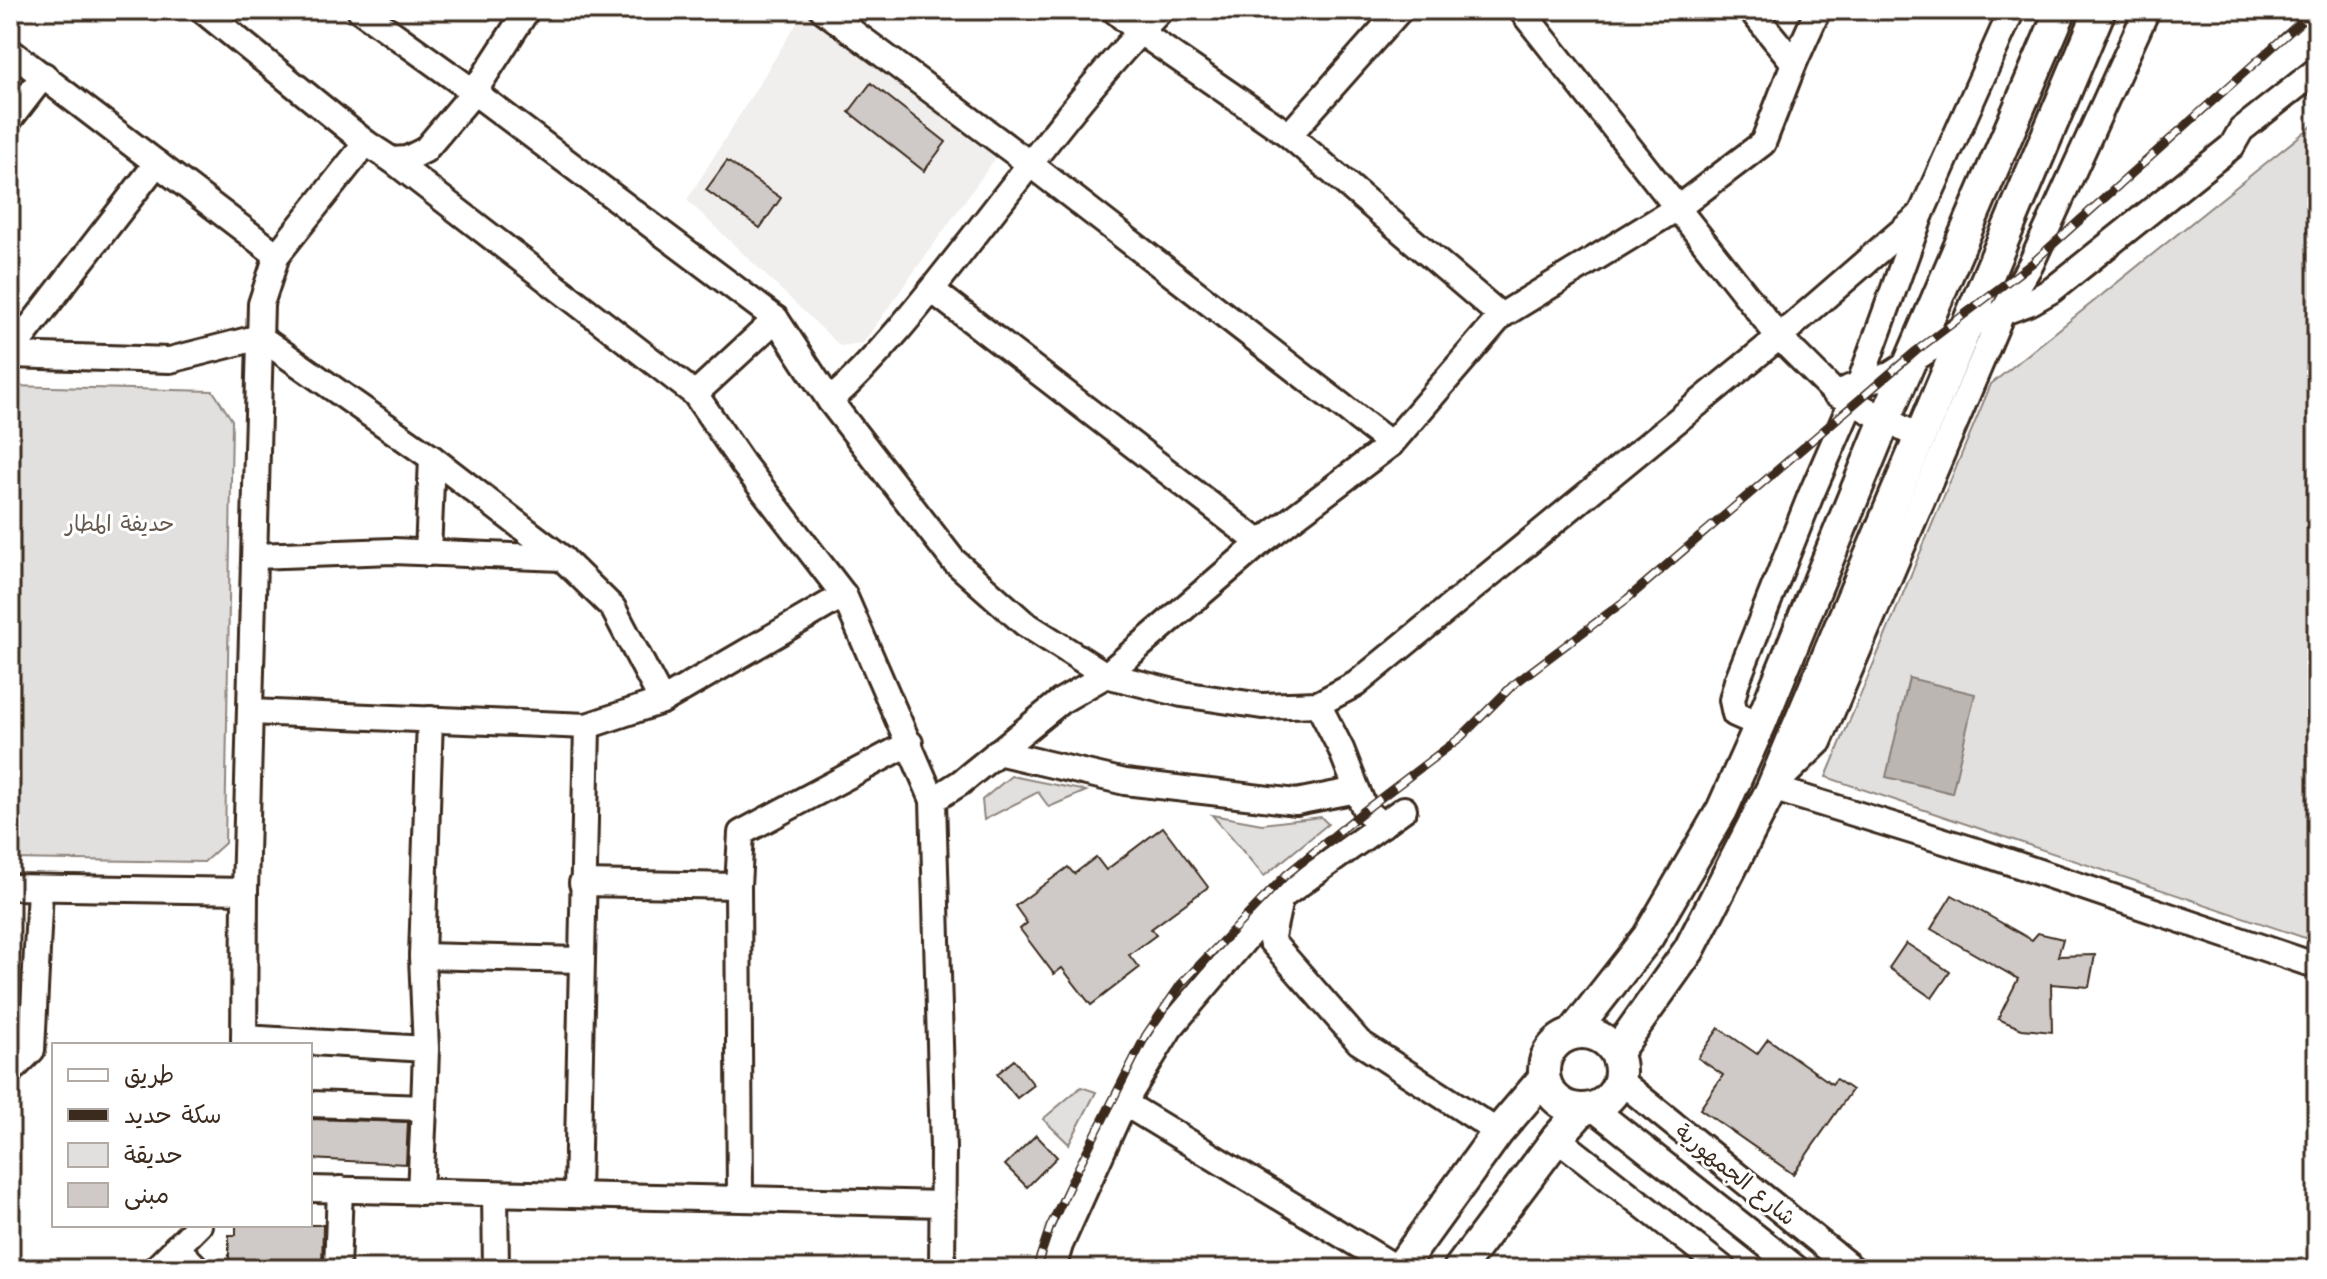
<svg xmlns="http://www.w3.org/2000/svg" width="2327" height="1279" font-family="Kalam,'Playpen Sans Arabic',sans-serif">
<rect width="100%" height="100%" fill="#fff"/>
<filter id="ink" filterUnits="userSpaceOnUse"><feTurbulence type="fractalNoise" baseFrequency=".0125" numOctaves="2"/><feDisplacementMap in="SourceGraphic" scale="16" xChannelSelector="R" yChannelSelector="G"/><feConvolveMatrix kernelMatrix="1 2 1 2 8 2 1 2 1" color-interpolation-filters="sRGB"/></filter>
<g filter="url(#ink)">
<path fill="#f1efee" d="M 803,13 L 997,156 L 863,343 L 840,346 L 687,200 Z"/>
<g fill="#e2e0de" stroke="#8e857e" stroke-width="2">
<path d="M 2317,122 L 2317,942 L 1826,777 L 1991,384 Z"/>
<path d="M 10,386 L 213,391 L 232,420 L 225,843 L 204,862 L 10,859 Z"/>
<path d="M 1011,776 L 1086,791 L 1049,807 L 1038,792 L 984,820 L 982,800 Z"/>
<path d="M 1212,815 L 1262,824 L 1321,817 L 1328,824 L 1264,876 Z"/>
<path d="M 1081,1087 L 1096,1092 L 1069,1144 L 1043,1119 Z"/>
</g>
<path fill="#bcb6b3" stroke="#887e77" stroke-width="2" d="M 1909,678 L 1975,694 L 1952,793 L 1886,777 Z"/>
<g fill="#cfcac7" stroke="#3b2a1e" stroke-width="2">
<path d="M 871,83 L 946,142 L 924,171 L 849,112 Z"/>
<path d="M 727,161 L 781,198 L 760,228 L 706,190 Z"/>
<path d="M 1163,827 L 1208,887 L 1151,929 L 1156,935 L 1129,955 L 1139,968 L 1091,1005 L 1062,968 L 1054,974 L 1020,929 L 1027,923 L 1015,906 L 1068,867 L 1074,874 L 1096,857 L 1106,870 Z"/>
<path d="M 1952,895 L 2032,940 L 2038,933 L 2063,939 L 2058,956 L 2095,955 L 2089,987 L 2051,984 L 2052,1032 L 2022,1029 L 1998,1019 L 2018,979 L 1931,929 Z"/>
<path d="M 1906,943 L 1950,972 L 1932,998 L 1889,968 Z"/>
<path d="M 1719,1028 L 1757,1054 L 1768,1039 L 1832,1084 L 1836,1079 L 1852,1090 L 1793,1174 L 1700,1109 L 1723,1075 L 1698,1058 Z"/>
<path d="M 1014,1060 L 1034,1085 L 1017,1098 L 997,1074 Z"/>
<path d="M 310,1119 L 408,1122 L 406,1164 L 310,1159 Z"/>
<path d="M 1036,1135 L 1057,1157 L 1027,1187 L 1005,1165 Z"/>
<path d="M 236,1225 L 323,1225 L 322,1269 L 229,1269 L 229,1235 L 236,1235 Z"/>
</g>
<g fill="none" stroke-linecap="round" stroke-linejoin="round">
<defs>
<g id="minor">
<path d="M 202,10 L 366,143 L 392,160 L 695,394 L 743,464 L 844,595 L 933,800 L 943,1148 L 942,1269"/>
<path d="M 360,10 L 474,92 L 776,319 L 830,401 L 953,560 L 1024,623 L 1106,675 L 1182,694 L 1262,706 L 1318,704 L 1356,684 L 1779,337 L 1921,214"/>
<path d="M 823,10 L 1030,164 L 1391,444"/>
<path d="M 1114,10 L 1140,32 L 1289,135 L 1501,316"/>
<path d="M 1521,10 L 1779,337 L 1835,393 L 1919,437"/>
<path d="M 1751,10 L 1794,63"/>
<path d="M 10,51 L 277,255"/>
<path d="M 10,119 L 44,75"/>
<path d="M 1289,135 L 1400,10"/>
<path d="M 392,160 L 407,159 L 425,150 L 474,92 L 527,10"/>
<path d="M 932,290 L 1260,543"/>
<path d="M 10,353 L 157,163"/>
<path d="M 10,355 L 170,360 L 260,337 L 432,458 L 562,558 L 613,608 L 662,701"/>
<path d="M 1849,388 L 1890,375 L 1964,327 L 2031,302 L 2052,290 L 2232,146 L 2241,130 L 2317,70"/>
<path d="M 695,394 L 776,319"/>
<path d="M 830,401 C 880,356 922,302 963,250 C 1027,169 1089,83 1161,10"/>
<path d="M 428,553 L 432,458"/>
<path d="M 255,556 L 393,551 L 562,558"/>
<path d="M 1318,704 L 1341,749 L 1365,810 L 1382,825"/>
<path d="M 250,712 L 587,726 L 662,701 L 844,595"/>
<path d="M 1760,725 L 1735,714 L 1732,700 L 1737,681 L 1810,497 L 1859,385 L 1921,214 L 2012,10"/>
<path d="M 997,752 L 1125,782 L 1296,802 L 1357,790"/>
<path d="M 1774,786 L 1819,742 L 2002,313 L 2031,264 L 2147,10"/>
<path d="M 1772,788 L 1980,852 L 2317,966"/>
<path d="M 933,800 L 960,783 L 1061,701 L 1106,675 L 1260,543 L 1391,444 L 1501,316 L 1679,207 L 1763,143 L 1794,63 L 1818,10"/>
<path d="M 582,883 L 738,886"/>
<path d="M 10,887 L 245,891"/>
<path d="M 1279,904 L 1271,941 L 1359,1042 L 1498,1132"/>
<path d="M 422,956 L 580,960"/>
<path d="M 244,1038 L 426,1049 L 424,1108 L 310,1104"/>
<path d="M 244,1045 L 245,891 L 261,304 L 277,255 L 366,143"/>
<path d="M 426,1049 L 422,956 L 430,719"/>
<path d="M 10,1072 L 32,1050 L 40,889"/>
<path d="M 1619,1080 L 1853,1269"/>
<path d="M 1124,1103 L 1398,1269"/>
<path d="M 1593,1108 L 1797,1269"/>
<path d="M 1557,1138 L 1724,1269"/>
<path d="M 310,1189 C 521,1195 732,1197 943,1204"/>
<path d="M 420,1192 L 424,1108"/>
<path d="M 495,1194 L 496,1269"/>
<path d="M 577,1194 L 587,726"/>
<path d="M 740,1197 L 738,886 L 741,833 L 910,743"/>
<path d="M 176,1247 L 198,1269"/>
<path d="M 155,1269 L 199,1225"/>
<path d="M 337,1269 L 340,1189"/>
<path d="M 1053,1269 L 1060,1245 L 1124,1103 L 1170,1028 L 1280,898 L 1404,809"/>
</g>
<g id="major">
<circle cx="1582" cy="1071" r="38"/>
<path d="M 1572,1034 L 1648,937 L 1722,810 L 1760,725 L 1885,420 L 2061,10"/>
<path d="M 1616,1053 L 1689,950 L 1772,788 L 2100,10"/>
<path d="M 1399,1269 L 1498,1132 L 1544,1078"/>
<path d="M 1459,1269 L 1557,1138 L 1582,1110"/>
</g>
</defs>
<use href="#minor" stroke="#3b2a1e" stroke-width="30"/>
<use href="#major" stroke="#3b2a1e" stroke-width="36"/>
<use href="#minor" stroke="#fff" stroke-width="24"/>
<use href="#major" stroke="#fff" stroke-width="30"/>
<defs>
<path id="rail" d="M 1036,1269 L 1050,1227 L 1074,1176 L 1146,1035 L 1181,984 L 1286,875 L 1365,810 L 1461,737 L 1513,685 L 1627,599 L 1916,351 L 2031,264 L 2314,10"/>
</defs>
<use href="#rail" stroke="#3b2a1e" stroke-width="9"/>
<use href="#rail" stroke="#fff" stroke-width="6" stroke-dasharray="18" stroke-linecap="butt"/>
</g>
</g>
<g text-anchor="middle" stroke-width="6" stroke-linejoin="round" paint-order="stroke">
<g font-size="22" fill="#65584e" stroke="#fff">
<text x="120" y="531">حديفة المطار</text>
</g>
<g font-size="22" fill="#3b2a1e" stroke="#fff">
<text transform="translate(1736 1174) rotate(39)" y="8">شارع الجمهورية</text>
</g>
</g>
<rect width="2327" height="1279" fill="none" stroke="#fff" stroke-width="40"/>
<rect x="20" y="20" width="2287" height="1239" fill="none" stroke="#3b2a1e" stroke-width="3" filter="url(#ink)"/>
<rect x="52" y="1043" width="260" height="184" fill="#ffffff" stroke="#b1aaa5" stroke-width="2"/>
<rect x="68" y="1069" width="40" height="12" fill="#ffffff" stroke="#b1aaa5" stroke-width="2"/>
<text x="124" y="1083" font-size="24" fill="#3b2a1e">طريق</text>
<rect x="68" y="1109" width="40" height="12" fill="#3b2a1e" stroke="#b1aaa5" stroke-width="2"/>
<text x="124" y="1123" font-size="24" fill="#3b2a1e">سكة حديد</text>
<rect x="68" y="1143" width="40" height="24" fill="#e2e0de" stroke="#b1aaa5" stroke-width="2"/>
<text x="124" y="1163" font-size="24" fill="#3b2a1e">حديقة</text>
<rect x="68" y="1183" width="40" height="24" fill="#cfcac7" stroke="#b1aaa5" stroke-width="2"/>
<text x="124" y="1203" font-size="24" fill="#3b2a1e">مبنى</text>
</svg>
